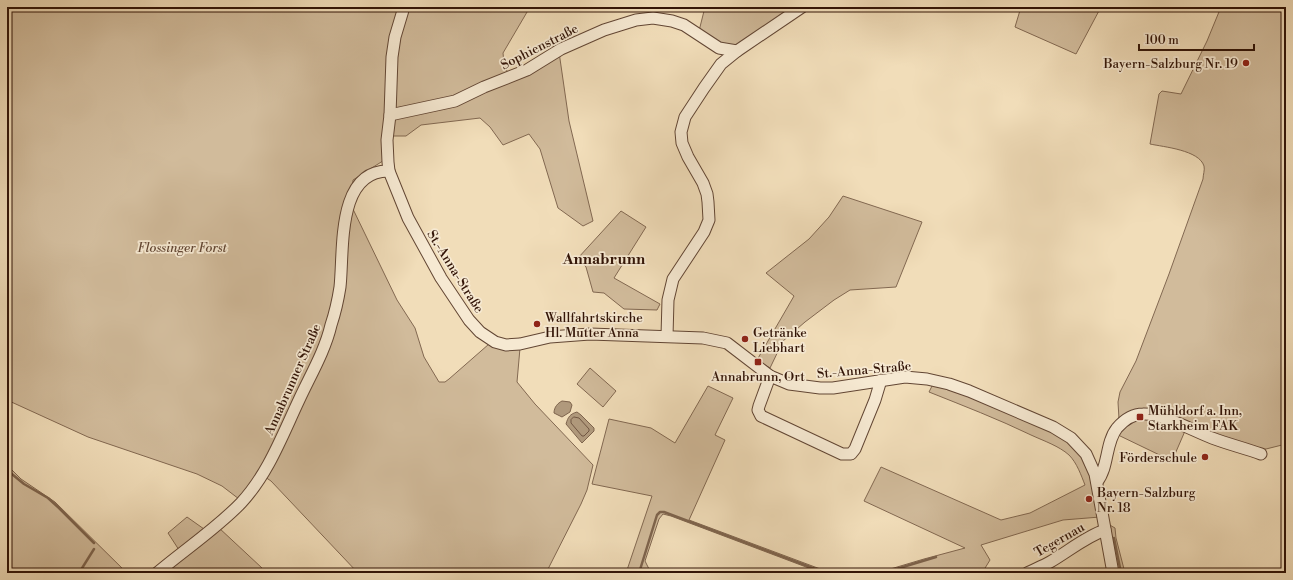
<svg xmlns="http://www.w3.org/2000/svg" width="1293" height="580" font-family="'Libre Bodoni',serif">
<rect width="100%" height="100%" fill="#f1ddb9"/>
<filter id="stains"><feTurbulence type="fractalNoise" baseFrequency=".005" numOctaves="4"/><feColorMatrix values="0 0 0 0 .2 0 0 0 0 .09 0 0 0 0 .02 0 0 0 .5 -.17"/></filter>
<radialGradient id="worn" r=".72"><stop offset=".6" stop-color="#630" stop-opacity="0"/><stop offset="1" stop-color="#630" stop-opacity=".3"/></radialGradient>
<g fill="#d1bb9b" stroke="#826851">
<path d="M 7,7 L 530,7 L 503,53 L 504,63 L 510,79 L 559,52 L 569,121 L 593,221 L 583,226 L 558,208 L 540,149 L 529,134 L 503,145 L 490,127 L 480,118 L 421,125 L 406,136 L 391,136 L 389,157 L 353,180 L 351,205 L 397,300 L 415,328 L 424,357 L 439,382 L 445,382 L 449,379 L 489,344 L 520,348 L 517,382 L 535,404 L 593,465 L 587,490 L 581,504 L 546,573 L 358,573 L 271,481 L 265,477 L 239,499 L 222,486 L 197,474 L 88,437 L 7,400 Z"/>
<path d="M 705,7 L 798,7 L 738,46 L 720,44 L 699,31 Z"/>
<path d="M 1021,7 L 1101,7 L 1076,54 L 1015,27 Z"/>
<path d="M 1221,7 L 1286,7 L 1286,444 L 1266,449 L 1254,449 L 1168,416 L 1119,419 L 1118,402 L 1120,392 L 1136,361 L 1169,274 L 1203,179 C 1203,175 1205,170 1204,166 C 1199,150 1164,147 1150,144 L 1159,94 L 1162,91 L 1181,94 L 1207,41 Z"/>
<path d="M 843,196 L 922,222 L 896,287 L 850,290 L 834,300 L 805,322 L 783,341 L 770,368 L 757,360 L 794,296 L 766,273 L 809,239 L 829,217 Z"/>
<path d="M 621,211 L 646,227 L 614,278 L 660,304 L 657,310 L 624,309 L 604,293 L 593,292 L 586,267 L 578,258 Z"/>
<path d="M 590,368 L 616,391 L 603,407 L 577,384 Z"/>
<path d="M 933,384 L 954,389 L 1018,414 L 1072,443 L 1089,468 L 1100,517 L 1063,520 L 981,545 L 990,560 L 982,573 L 877,573 L 924,559 L 965,548 L 864,501 L 881,467 L 1001,520 L 1030,513 L 1085,485 C 1081,475 1077,463 1069,455 C 1059,446 1044,441 1031,435 C 998,419 964,406 929,392 Z"/>
<path d="M 708,386 L 733,398 L 715,435 L 725,440 L 689,520 L 831,573 L 822,573 L 671,516 L 663,514 L 659,519 L 645,561 L 651,573 L 626,573 L 652,496 L 592,484 L 609,419 L 651,428 L 675,443 Z"/>
<path d="M 1148,417 L 1185,431 L 1172,461 L 1116,434 L 1130,420 Z"/>
<path d="M 7,465 L 21,479 L 55,502 L 127,573 L 7,573 Z"/>
<path d="M 187,517 L 204,529 L 218,527 L 262,568 L 257,573 L 161,573 L 179,550 L 168,533 Z"/>
<path d="M 1108,524 L 1115,528 L 1116,538 L 1125,573 L 1117,573 Z"/>
</g>
<g fill="#b0997c" stroke="#7e644d">
<path d="M 562,401 L 570,402 L 572,405 L 570,412 L 562,417 L 554,413 C 554,407 558,403 562,401 Z"/>
<path d="M 577,412 L 581,415 L 594,428 L 594,431 L 582,443 L 566,424 C 568,417 570,414 577,412 Z"/>
</g>
<g fill="none" stroke-linecap="round" stroke-linejoin="round">
<path stroke="#715642" stroke-width="1" d="M 574,417 L 579,418 L 589,429 L 589,431 L 584,436 L 582,436 L 571,423 L 571,420 Z"/>
<g stroke="#7e644d" stroke-width="2.5">
<path d="M 7,470 L 24,484 L 48,498 L 59,508 L 94,543"/>
<path d="M 1114,538 L 1121,573"/>
<path d="M 79,573 L 94,549"/>
<path d="M 639,573 L 657,515 L 660,512 L 664,512 L 826,573"/>
<path d="M 883,573 L 936,557"/>
</g>
<defs>
<g id="minor">
<path d="M 404,7 L 395,37 L 392,57 L 390,115 L 387,140 L 388,162 L 389,171 L 408,218 L 441,278 L 469,320 L 480,332 L 495,342 L 506,345 L 520,344 L 550,337 L 590,334 L 703,338 L 727,343 L 770,376 L 789,384 L 797,385 L 820,388 L 833,388 L 905,377 L 927,379 L 949,384 L 969,391 L 1053,427 L 1071,438 L 1086,454 L 1095,474 L 1113,573"/>
<path d="M 390,115 L 455,101 L 484,87 L 527,70 L 561,49 L 604,30 L 636,20 L 653,18 L 672,21 L 684,25 L 719,48 L 737,51"/>
<path d="M 667,336 L 668,300 L 673,279 L 704,232 L 709,220 L 708,202 L 707,194 L 703,183 L 688,157 L 682,143 L 681,132 L 685,117 L 704,88 L 721,64 L 737,51 L 802,7"/>
<path d="M 770,376 L 759,406 L 758,410 L 761,416 L 842,454 L 851,454 L 855,449 L 875,400 L 881,380"/>
<path d="M 1097,482 C 1109,467 1105,443 1117,428 C 1124,420 1132,414 1143,414 C 1161,413 1194,431 1212,438 C 1228,444 1244,448 1261,454"/>
<path d="M 157,573 C 184,550 216,529 241,503 C 268,474 282,436 299,400 C 310,376 325,351 331,325 C 335,313 338,300 340,287 C 344,251 336,170 389,171"/>
<path d="M 1027,573 C 1035,569 1043,566 1050,562 C 1069,551 1085,537 1105,530"/>
</g>
</defs>
<use href="#minor" stroke="#624634" stroke-width="13"/>
<use href="#minor" stroke="#f6e9d2" stroke-width="11"/>
</g>
<g fill="#8f2418" stroke="#f6e9d2" stroke-width="1.5">
<circle cx="1246" cy="63" r="4"/>
<circle cx="537" cy="324" r="4"/>
<circle cx="745" cy="339" r="4"/>
<rect x="754" y="358" width="8" height="8" rx="2"/>
<rect x="1136" y="413" width="8" height="8" rx="2"/>
<circle cx="1205" cy="457" r="4"/>
<circle cx="1089" cy="499" r="4"/>
</g>
<g text-anchor="middle" stroke-width="3.5" stroke-linejoin="round" paint-order="stroke">
<g font-size="13" fill="#321407" stroke="#f6e9d2">
<text transform="translate(539 46) rotate(-27)" y="5">Sophienstraße</text>
<text transform="translate(456 271) rotate(58)" y="5">St.-Anna-Straße</text>
<text transform="translate(864 369) rotate(-5)" y="5">St.-Anna-Straße</text>
<text transform="translate(292 379) rotate(-66)" y="5">Annabrunner Straße</text>
<text transform="translate(1059 539) rotate(-30)" y="5">Tegernau</text>
</g>
<g font-size="13" fill="#321407" stroke="#f6e9d2" text-anchor="start">
<text x="1238" y="68" text-anchor="end">Bayern-Salzburg Nr. 19</text>
<text x="545" y="322">Wallfahrtskirche<tspan x="545" dy="15">Hl. Mutter Anna</tspan></text>
<text x="753" y="337">Getränke<tspan x="753" dy="15">Liebhart</tspan></text>
<text x="758" y="381" text-anchor="middle">Annabrunn, Ort</text>
<text x="1148" y="415">Mühldorf a. Inn,<tspan x="1148" dy="15">Starkheim FAK</tspan></text>
<text x="1197" y="462" text-anchor="end">Förderschule</text>
<text x="1097" y="497">Bayern-Salzburg<tspan x="1097" dy="15">Nr. 18</tspan></text>
</g>
<g font-size="13" font-style="italic" fill="#624633" stroke="#f6e9d2">
<text x="182" y="252">Flossinger Forst</text>
</g>
<g font-size="15" font-weight="bold" fill="#321407" stroke="#f6e9d2">
<text x="604" y="264">Annabrunn</text>
</g>
</g>
<rect width="1293" height="580" fill="none" stroke="#f1ddb9" stroke-width="24"/>
<rect x="8" y="8" width="1277" height="564" fill="none" stroke="#321407" stroke-width="2"/>
<rect x="12" y="12" width="1269" height="556" fill="none" stroke="#321407"/>
<path d="M1139 44v6h115v-6" fill="none" stroke="#321407" stroke-width="2"/>
<text x="1145" y="44" font-size="12" fill="#321407" stroke="#f6e9d2" stroke-width="3" paint-order="stroke">100 m</text>
<rect width="100%" height="100%" filter="url(#stains)"/>
<rect width="100%" height="100%" fill="url(#worn)"/>
</svg>
